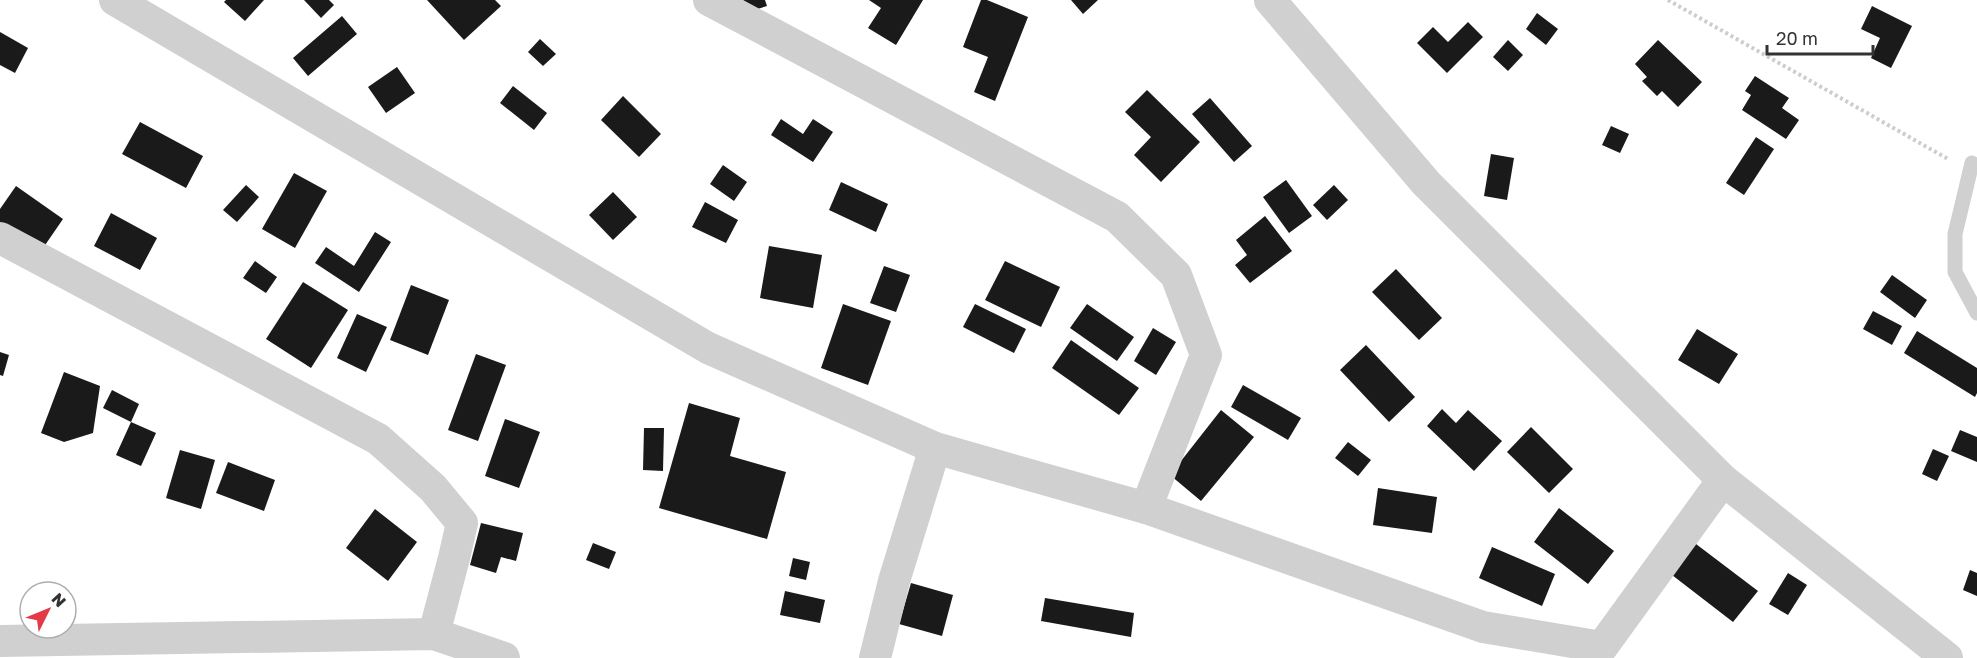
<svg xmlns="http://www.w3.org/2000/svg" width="1977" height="658" font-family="'Golos Text',sans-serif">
<rect width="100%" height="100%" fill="#fff"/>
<g fill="#1a1a1a">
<path d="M 226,0 L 264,0 L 245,21 L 224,2 Z"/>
<path d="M 304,0 L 329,0 L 334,5 L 321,18 Z"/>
<path d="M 427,0 L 495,0 L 501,6 L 464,40 Z"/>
<path d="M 743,0 L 765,0 L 767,6 L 748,12 Z"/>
<path d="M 869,0 L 923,0 L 896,45 L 868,28 L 881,8 Z"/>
<path d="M 981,0 L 987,0 L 1028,17 L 995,101 L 974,92 L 988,57 L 963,47 Z"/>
<path d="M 1071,0 L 1098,0 L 1083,14 Z"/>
<path d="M 1872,6 L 1912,26 L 1891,68 L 1871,58 L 1880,38 L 1861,29 Z"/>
<path d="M 1537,13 L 1558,29 L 1546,45 L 1526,29 Z"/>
<path d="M 342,16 L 357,34 L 308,76 L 293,58 Z"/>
<path d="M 1468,22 L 1483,37 L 1447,73 L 1417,43 L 1433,27 L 1448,42 Z"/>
<path d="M 0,32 L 28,48 L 15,73 L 0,65 Z"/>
<path d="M 540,39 L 556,54 L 543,66 L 528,52 Z"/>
<path d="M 1508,40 L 1523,55 L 1508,71 L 1493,57 Z"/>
<path d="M 1658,40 L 1702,82 L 1678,107 L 1662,91 L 1657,96 L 1642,81 L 1647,77 L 1635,64 Z"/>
<path d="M 397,67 L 415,93 L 386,113 L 368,87 Z"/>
<path d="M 1755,76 L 1789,98 L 1782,108 L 1799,120 L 1786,139 L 1742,110 L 1751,95 L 1745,91 Z"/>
<path d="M 513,86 L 547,113 L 534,130 L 500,103 Z"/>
<path d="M 1147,90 L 1200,142 L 1161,182 L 1134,155 L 1151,137 L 1125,112 Z"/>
<path d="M 623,96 L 661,134 L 639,157 L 601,120 Z"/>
<path d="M 1210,98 L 1252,146 L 1234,162 L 1192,114 Z"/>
<path d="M 781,119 L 803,134 L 813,119 L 833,132 L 813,162 L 771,135 Z"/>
<path d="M 140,122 L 203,156 L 186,188 L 122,154 Z"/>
<path d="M 1611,126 L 1629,134 L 1620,153 L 1602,145 Z"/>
<path d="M 1756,137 L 1774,149 L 1744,195 L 1726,183 Z"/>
<path d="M 1491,154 L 1514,158 L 1507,200 L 1484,196 Z"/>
<path d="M 723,165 L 747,182 L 734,201 L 710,184 Z"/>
<path d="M 294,173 L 327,191 L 295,248 L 262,229 Z"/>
<path d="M 1286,180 L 1312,216 L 1289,233 L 1263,197 Z"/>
<path d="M 841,182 L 888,204 L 876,232 L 829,210 Z"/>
<path d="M 246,185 L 259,197 L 237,222 L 223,210 Z"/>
<path d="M 1334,185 L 1348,200 L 1327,220 L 1313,205 Z"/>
<path d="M 16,186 L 63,219 L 41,251 L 0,223 L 0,209 Z"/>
<path d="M 613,192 L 637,217 L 613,240 L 589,215 Z"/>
<path d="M 705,202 L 738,220 L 726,243 L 692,227 Z"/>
<path d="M 111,213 L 157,238 L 140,270 L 94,246 Z"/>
<path d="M 1265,216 L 1292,251 L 1250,283 L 1235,265 L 1247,255 L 1236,240 Z"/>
<path d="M 375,232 L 391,242 L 359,292 L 315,263 L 326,247 L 354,266 Z"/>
<path d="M 769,246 L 822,255 L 813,308 L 760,298 Z"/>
<path d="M 255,261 L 277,277 L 266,293 L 243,278 Z"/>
<path d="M 1005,261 L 1060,287 L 1041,327 L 985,300 Z"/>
<path d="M 884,266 L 910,275 L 896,312 L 870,303 Z"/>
<path d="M 1396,269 L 1442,318 L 1419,340 L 1372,292 Z"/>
<path d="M 1892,275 L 1927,300 L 1915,318 L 1880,292 Z"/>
<path d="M 303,282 L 348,310 L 311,368 L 266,339 Z"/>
<path d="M 411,285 L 449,300 L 428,355 L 390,340 Z"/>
<path d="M 843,304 L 891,321 L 868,385 L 821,368 Z"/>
<path d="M 975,304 L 1026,329 L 1014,353 L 963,327 Z"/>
<path d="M 1087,304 L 1134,337 L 1117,361 L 1070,328 Z"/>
<path d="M 1873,311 L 1902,326 L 1892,345 L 1863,329 Z"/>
<path d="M 357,314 L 387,327 L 366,372 L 337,358 Z"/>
<path d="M 1153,328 L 1176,342 L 1156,375 L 1134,361 Z"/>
<path d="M 1697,329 L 1738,354 L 1719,384 L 1678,360 Z"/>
<path d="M 1917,331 L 1977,368 L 1977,393 L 1975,397 L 1904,353 Z"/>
<path d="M 1071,340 L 1139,388 L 1119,415 L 1052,368 Z"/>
<path d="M 1366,345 L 1415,397 L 1389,422 L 1340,370 Z"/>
<path d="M 0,352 L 9,355 L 3,376 L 0,375 Z"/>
<path d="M 476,354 L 506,365 L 478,441 L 448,430 Z"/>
<path d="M 64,372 L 100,386 L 93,433 L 64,442 L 41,433 Z"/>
<path d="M 1243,385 L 1301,418 L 1288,440 L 1231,407 Z"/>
<path d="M 112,390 L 139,404 L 131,422 L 103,408 Z"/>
<path d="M 689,403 L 740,418 L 730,456 L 786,472 L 767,539 L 659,508 Z"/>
<path d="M 1442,409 L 1456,423 L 1468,410 L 1502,441 L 1474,471 L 1427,426 Z"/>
<path d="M 1221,410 L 1254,437 L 1201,501 L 1170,475 Z"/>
<path d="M 505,419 L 540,432 L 519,488 L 485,476 Z"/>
<path d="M 131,422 L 156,433 L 141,466 L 116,455 Z"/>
<path d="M 1531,427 L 1573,469 L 1549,493 L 1507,452 Z"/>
<path d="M 644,428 L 664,428 L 663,471 L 643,470 Z"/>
<path d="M 1960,430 L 1977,437 L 1977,462 L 1951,451 Z"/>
<path d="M 1348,442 L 1371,460 L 1358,476 L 1335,458 Z"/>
<path d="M 1933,449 L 1949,456 L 1937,481 L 1922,474 Z"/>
<path d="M 180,450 L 215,460 L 201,509 L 166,498 Z"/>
<path d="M 228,462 L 275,480 L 264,511 L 216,493 Z"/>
<path d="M 1378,488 L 1437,497 L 1432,533 L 1373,525 Z"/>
<path d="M 1559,508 L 1614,551 L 1588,584 L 1534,542 Z"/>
<path d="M 375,509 L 417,542 L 388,581 L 346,548 Z"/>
<path d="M 481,523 L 523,533 L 516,561 L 501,557 L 496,573 L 470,565 Z"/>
<path d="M 593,543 L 616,552 L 609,569 L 586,560 Z"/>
<path d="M 1696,544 L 1758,591 L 1733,622 L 1672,575 Z"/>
<path d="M 1492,547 L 1555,574 L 1542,606 L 1479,578 Z"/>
<path d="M 793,558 L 810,562 L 806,580 L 789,576 Z"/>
<path d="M 1970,570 L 1977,573 L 1977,596 L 1963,590 Z"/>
<path d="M 1788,573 L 1807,585 L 1788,615 L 1769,604 Z"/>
<path d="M 911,583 L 953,595 L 942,636 L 899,624 Z"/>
<path d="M 785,591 L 825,600 L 820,623 L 780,615 Z"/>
<path d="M 1045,598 L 1134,613 L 1131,637 L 1041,621 Z"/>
</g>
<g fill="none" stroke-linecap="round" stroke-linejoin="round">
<path stroke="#cdcdcd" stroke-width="4" stroke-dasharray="3 3" stroke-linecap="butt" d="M 1668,0 L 1948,159"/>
<path stroke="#d0d0d0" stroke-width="15" d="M 1972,163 L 1955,234 L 1955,272 L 1977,313"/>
<g stroke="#d0d0d0" stroke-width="32">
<path d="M 115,0 L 708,348 L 935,448 L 1146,508 L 1483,627 L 1602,647 L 1723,480"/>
<path d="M 709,0 L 1117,217 L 1176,275 L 1206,355 L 1146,508"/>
<path d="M 1270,0 L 1426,183 L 1723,480 L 1947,658"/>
<path d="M 0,238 L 378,439 L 433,488 L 462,523 L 454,558 L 434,634"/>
<path d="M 0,641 L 434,634 L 504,658"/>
<path d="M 875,658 L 894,581 L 935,448"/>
</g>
</g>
<g transform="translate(48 610) rotate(47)"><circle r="28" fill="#ffffff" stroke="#adadad" stroke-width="1.5"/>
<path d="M0-4.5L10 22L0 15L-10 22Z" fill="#e63946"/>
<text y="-9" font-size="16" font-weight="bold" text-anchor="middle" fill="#333333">N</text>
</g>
<path d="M1767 45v9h106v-9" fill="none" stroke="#333333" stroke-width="3"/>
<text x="1776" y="45" font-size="18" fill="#333333" stroke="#ffffff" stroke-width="4.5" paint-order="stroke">20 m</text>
</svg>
